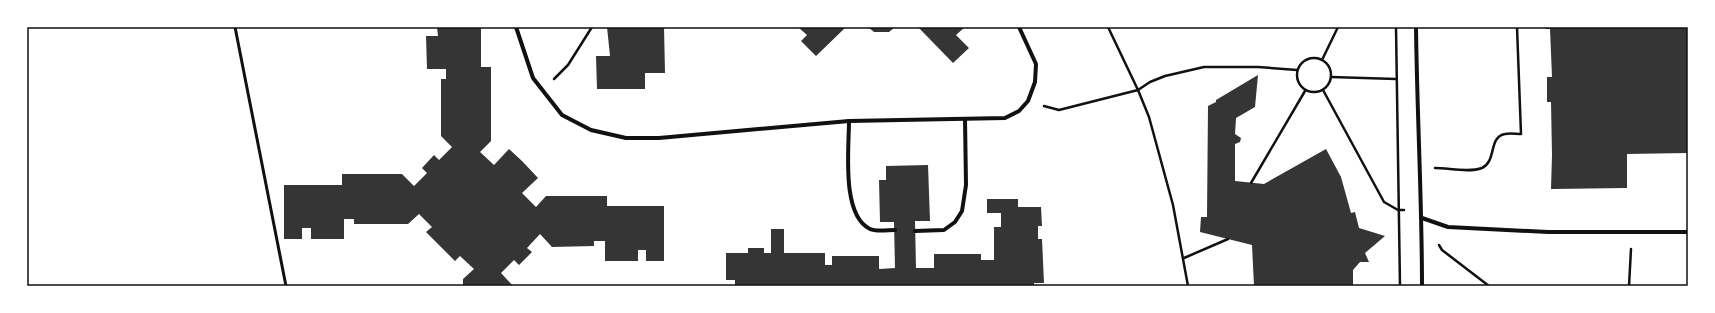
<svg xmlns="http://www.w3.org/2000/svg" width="1715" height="313" font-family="Helvetica,sans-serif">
<rect width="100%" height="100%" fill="#fff"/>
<g fill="#353535">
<path d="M 437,27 L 481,27 L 481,67 L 491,67 L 491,141 L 480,152 L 494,165 L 509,149 L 522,161 L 538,178 L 522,193 L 536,207 L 546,196 L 607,196 L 607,206 L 664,206 L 664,261 L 646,261 L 646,250 L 638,250 L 638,261 L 605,261 L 605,241 L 594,241 L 594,246 L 552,247 L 540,234 L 527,248 L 532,252 L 519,265 L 514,260 L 501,273 L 513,286 L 463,286 L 463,279 L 474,269 L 460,256 L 455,261 L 426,232 L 432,227 L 419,214 L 408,224 L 354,224 L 354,219 L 344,219 L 344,239 L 311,239 L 311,228 L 302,228 L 302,239 L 284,239 L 284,185 L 342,185 L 342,174 L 402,174 L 414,186 L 427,173 L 422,168 L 434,155 L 439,160 L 452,147 L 441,136 L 441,79 L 446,79 L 446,69 L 427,69 L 426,36 L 438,36 Z"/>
<path d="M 607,27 L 664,27 L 665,73 L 645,73 L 645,89 L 597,89 L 596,56 L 610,56 Z"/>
<path d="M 798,27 L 846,27 L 816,56 L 801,41 L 807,35 Z"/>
<path d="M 868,27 L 895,27 L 889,32 L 874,32 Z"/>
<path d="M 918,27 L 965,27 L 956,35 L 969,48 L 953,63 Z"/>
<path d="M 1545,27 L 1688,27 L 1688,153 L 1627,154 L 1627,188 L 1551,189 L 1552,155 L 1551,102 L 1547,102 L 1547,77 L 1552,77 L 1550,29 L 1545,29 Z"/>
<path d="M 1258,75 L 1255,107 L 1236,118 L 1235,134 L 1241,138 L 1240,142 L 1235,144 L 1235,181 L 1264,184 L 1326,149 L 1341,177 L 1351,213 L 1355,212 L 1359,228 L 1385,236 L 1365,253 L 1369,262 L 1360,262 L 1353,270 L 1353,286 L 1254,286 L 1252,245 L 1200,232 L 1201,217 L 1207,217 L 1208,106 L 1216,102 L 1216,100 Z"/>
<path d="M 928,165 L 930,221 L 915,221 L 916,268 L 934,268 L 934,254 L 981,254 L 981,260 L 994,260 L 994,227 L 1001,227 L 1001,213 L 987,213 L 987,199 L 1018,199 L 1018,207 L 1041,207 L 1042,226 L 1038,226 L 1038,239 L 1042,239 L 1044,283 L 1034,283 L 1034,286 L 735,286 L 735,280 L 726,280 L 726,253 L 748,253 L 748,248 L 764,248 L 764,253 L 771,253 L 771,229 L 784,229 L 784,253 L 825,253 L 825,265 L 832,265 L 832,256 L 879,256 L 879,269 L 895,268 L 894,222 L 880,222 L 879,180 L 886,180 L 886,166 Z"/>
</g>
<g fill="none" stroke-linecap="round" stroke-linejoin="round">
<g stroke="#111" stroke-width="2.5">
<path d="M 1108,27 L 1138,90 L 1149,117 L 1173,205 L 1188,286"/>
<path d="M 1396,27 L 1400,286"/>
<circle cx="1314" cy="75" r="17"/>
<path d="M 1322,60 L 1338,27"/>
<path d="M 1331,77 L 1396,79"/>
<path d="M 554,79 L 568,65 L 592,27"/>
<path d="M 1323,90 L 1384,202 L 1398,210 L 1404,210"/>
<path d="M 1044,106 L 1059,110 L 1138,90 L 1150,82 L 1165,76 L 1204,67 L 1258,67 L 1297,70"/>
<path d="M 1435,168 C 1449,168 1469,173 1482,168 C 1497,161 1488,137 1505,134 C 1510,133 1516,134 1521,134 L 1517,27"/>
<path d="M 1251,183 L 1305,91"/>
<path d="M 1439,245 L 1442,250 L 1489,286"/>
<path d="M 1184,258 L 1228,239"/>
<path d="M 1629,286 L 1631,249"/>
</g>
<path stroke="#111" stroke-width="3" d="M 235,27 L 286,286"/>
<g stroke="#111" stroke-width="4">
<path d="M 516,27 L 533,78 L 562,115 L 591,130 L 626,138 L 659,138 L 849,121 L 1005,118 L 1019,111 L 1028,101 L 1035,82 L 1036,64 L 1019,27"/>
<path d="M 1416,27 C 1417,113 1422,200 1422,286"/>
<path d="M 849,121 C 849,148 841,215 870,229 C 876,232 888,230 895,230"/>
<path d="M 1422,218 L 1448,227 L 1548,232 L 1688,232"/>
<path d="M 915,231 L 944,230 L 955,222 L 962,211 L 966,185 L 965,119"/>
</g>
</g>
<rect width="1715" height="313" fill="none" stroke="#ffffff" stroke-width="56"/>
<rect x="28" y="28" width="1659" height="257" fill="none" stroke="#111" stroke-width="1.5"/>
</svg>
